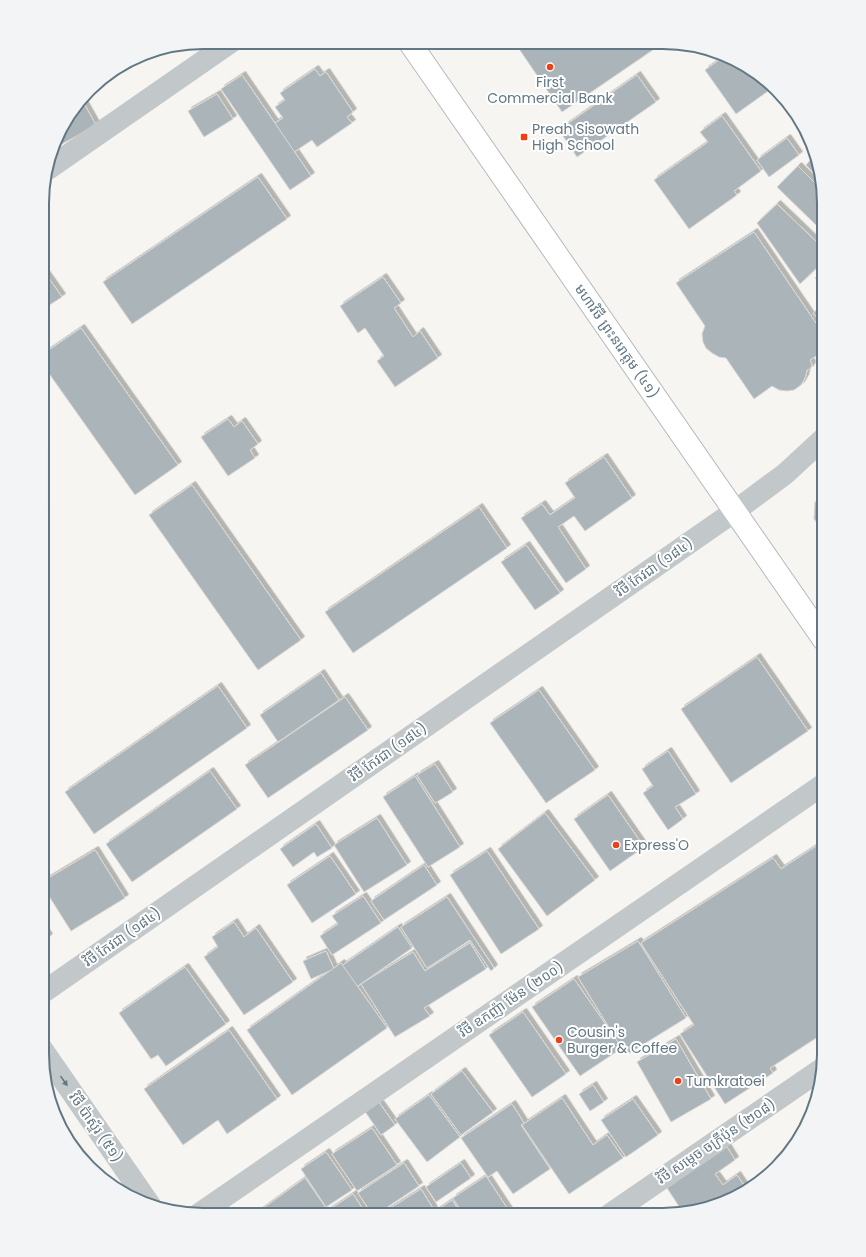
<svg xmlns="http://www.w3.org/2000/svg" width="866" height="1257" font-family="Poppins,'Noto Sans Khmer',sans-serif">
<defs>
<filter id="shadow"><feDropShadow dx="3.5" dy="-3.5" stdDeviation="0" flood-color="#0004"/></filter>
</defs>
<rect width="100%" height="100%" fill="#f6f5f1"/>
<g fill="#abb4b9" stroke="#d7d7d4" filter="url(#shadow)">
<path d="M 515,43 L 663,43 L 562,112 Z"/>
<path d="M 726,55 L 760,74 L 771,89 L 736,114 L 705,70 Z"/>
<path d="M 315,69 L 320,76 L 326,72 L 353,112 L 347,117 L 352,123 L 317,147 L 312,140 L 294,152 L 275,123 L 283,118 L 275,107 L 285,100 L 280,93 Z"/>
<path d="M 242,75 L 311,176 L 290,190 L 221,89 Z"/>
<path d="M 637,75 L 656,102 L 577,157 L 559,130 Z"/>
<path d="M 217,94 L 233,119 L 204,137 L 188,111 Z"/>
<path d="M 82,100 L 96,125 L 62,144 L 58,138 L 63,123 Z"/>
<path d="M 722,116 L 761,171 L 734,191 L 737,195 L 689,229 L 654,180 L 708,142 L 700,132 Z"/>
<path d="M 787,138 L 799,155 L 769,177 L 757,160 Z"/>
<path d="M 813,157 L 818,178 L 806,165 Z"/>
<path d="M 798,166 L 821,189 L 824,202 L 824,223 L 819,228 L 777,187 Z"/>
<path d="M 258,177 L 287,219 L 132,324 L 103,282 Z"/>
<path d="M 777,204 L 824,249 L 824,261 L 800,284 L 757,223 Z"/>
<path d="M 754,232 L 824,335 L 824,351 L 810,360 L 812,365 L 810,369 L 807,370 L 805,378 L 801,385 L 794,390 L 787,391 L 779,390 L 772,386 L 754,399 L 726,358 L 719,357 L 712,353 L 706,348 L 703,342 L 702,334 L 705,326 L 676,283 Z"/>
<path d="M 43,270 L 62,297 L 43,309 Z"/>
<path d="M 824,271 L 824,288 L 815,278 Z"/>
<path d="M 383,277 L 401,303 L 394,308 L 413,337 L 420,331 L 438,358 L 395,387 L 377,361 L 384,356 L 365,328 L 358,333 L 340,306 Z"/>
<path d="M 824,304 L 824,325 L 813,313 Z"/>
<path d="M 81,328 L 178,465 L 135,495 L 43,365 L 43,354 Z"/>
<path d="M 228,419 L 234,427 L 242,421 L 258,444 L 250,450 L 255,458 L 228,476 L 201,437 Z"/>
<path d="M 604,457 L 632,498 L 585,531 L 574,516 L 558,527 L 586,569 L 566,583 L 521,518 L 542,504 L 550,515 L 575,498 L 565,483 Z"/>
<path d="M 192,485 L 301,640 L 258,670 L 149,515 Z"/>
<path d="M 824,495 L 824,532 L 814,519 L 815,502 Z"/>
<path d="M 479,507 L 507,548 L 353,653 L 325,612 Z"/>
<path d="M 526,545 L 560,593 L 535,610 L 501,562 Z"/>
<path d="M 757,657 L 808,731 L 731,783 L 681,709 Z"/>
<path d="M 321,673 L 339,700 L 278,742 L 260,715 Z"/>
<path d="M 218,686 L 247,728 L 94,834 L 65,792 Z"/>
<path d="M 539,690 L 595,770 L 546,803 L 490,723 Z"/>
<path d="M 345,697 L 368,730 L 268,798 L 245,765 Z"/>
<path d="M 668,751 L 696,794 L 675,807 L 683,819 L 668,830 L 643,793 L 653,786 L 642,769 Z"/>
<path d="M 435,764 L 453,792 L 435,803 L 417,775 Z"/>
<path d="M 210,771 L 237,809 L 132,882 L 106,844 Z"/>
<path d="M 415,776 L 460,847 L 428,867 L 383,797 Z"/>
<path d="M 608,795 L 644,847 L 610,871 L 574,819 Z"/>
<path d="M 545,813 L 595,880 L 547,916 L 498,849 Z"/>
<path d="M 377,818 L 407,865 L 364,892 L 334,845 Z"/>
<path d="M 316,824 L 332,848 L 317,857 L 314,852 L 293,867 L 280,849 Z"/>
<path d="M 824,841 L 824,1033 L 770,1068 L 773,1073 L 725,1104 L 680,1034 L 694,1025 L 641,943 L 773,858 L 781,869 Z"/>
<path d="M 95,850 L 125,898 L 71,931 L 42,885 L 42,882 Z"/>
<path d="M 487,851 L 539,929 L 501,954 L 450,875 Z"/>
<path d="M 330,856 L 356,894 L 312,923 L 287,885 Z"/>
<path d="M 424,865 L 437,885 L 384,920 L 371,901 Z"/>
<path d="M 363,896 L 381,923 L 332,955 L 320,936 L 338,924 L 332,916 Z"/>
<path d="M 447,897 L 494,968 L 491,971 L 470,940 L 427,968 L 401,927 Z"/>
<path d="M 234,922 L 244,937 L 256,928 L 293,982 L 244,1015 L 204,957 L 218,947 L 212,937 Z"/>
<path d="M 42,927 L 49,937 L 42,943 Z"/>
<path d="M 398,927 L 412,948 L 352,990 L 337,969 Z"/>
<path d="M 638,941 L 686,1018 L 626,1055 L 578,977 Z"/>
<path d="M 470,943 L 486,969 L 424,1008 L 430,1016 L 395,1037 L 361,984 L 413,952 L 425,971 Z"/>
<path d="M 326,951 L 334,969 L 311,979 L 303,961 Z"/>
<path d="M 341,963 L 387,1028 L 292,1095 L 247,1030 Z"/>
<path d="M 185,967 L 226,1024 L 166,1066 L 158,1055 L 151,1059 L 119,1013 Z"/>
<path d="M 574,979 L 622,1048 L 580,1076 L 532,1007 Z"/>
<path d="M 523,1012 L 566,1074 L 532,1097 L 489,1035 Z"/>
<path d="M 229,1030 L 277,1099 L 227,1134 L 218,1120 L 183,1145 L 144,1089 Z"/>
<path d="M 676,1039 L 711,1099 L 671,1122 L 637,1062 Z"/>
<path d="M 462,1071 L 493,1112 L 461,1135 L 431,1094 Z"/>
<path d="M 593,1085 L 604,1102 L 590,1111 L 579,1094 Z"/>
<path d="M 429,1095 L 460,1137 L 427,1162 L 395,1119 Z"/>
<path d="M 562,1098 L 593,1145 L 607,1135 L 623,1158 L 569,1194 L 522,1125 Z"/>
<path d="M 633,1099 L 658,1135 L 626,1157 L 601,1120 Z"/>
<path d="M 378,1101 L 395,1125 L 381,1135 L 364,1110 Z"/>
<path d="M 512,1104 L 524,1123 L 521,1125 L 550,1169 L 513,1194 L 497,1171 L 488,1177 L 461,1138 Z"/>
<path d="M 372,1128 L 397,1165 L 357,1191 L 332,1154 Z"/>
<path d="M 727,1147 L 735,1160 L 715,1174 L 723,1185 L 737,1175 L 747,1190 L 734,1199 L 682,1211 L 667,1188 Z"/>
<path d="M 326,1152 L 352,1190 L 326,1207 L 301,1169 Z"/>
<path d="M 404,1163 L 419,1186 L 377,1214 L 372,1214 L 358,1193 Z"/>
<path d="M 461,1163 L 471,1178 L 436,1202 L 426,1187 Z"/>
<path d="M 486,1176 L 509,1211 L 504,1215 L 463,1214 L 453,1198 Z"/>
<path d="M 305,1178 L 326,1208 L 317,1214 L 259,1214 L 258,1212 Z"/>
<path d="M 421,1189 L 434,1210 L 427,1214 L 381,1214 Z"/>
<path d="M 353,1194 L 366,1214 L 323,1214 Z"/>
<path d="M 452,1200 L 461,1214 L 438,1214 L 436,1211 Z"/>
</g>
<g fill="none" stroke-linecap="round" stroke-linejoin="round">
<defs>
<path id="major" d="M 410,43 L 824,640"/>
</defs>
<use href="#major" stroke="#b5babd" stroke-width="24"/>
<g stroke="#c2c7c9" stroke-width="22">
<path d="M 48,169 L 231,42"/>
<path d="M 42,993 L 735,511 L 785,474 L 824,438"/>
<path d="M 42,1049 L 150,1205"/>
<path d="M 199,1214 L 824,784"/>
<path d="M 609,1215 L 823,1068"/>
</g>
<use href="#major" stroke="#fff" stroke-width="22"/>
</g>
<defs><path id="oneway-solid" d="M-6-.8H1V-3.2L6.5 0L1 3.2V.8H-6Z"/></defs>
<use fill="#627784" href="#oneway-solid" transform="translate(64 1081) rotate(55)"/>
<g fill="#ee3f18" stroke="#fff" stroke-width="1.5">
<circle cx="550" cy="67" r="4"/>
<rect x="520" y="133" width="8" height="8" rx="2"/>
<circle cx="616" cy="845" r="4"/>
<circle cx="559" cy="1040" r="4"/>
<circle cx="678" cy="1081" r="4"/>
</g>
<g text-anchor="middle" stroke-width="4" stroke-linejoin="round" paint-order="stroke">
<g font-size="14" fill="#627784" stroke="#fff" text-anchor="start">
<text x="550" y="87" text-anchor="middle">First<tspan x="550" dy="16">Commercial Bank</tspan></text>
<text x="532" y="134">Preah Sisowath<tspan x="532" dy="16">High School</tspan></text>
<text x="624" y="850">Express'O</text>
<text x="567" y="1037">Cousin's<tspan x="567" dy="16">Burger &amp; Coffee</tspan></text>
<text x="686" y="1086">Tumkratoei</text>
</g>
<g font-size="14" fill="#627784" stroke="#fff">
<text transform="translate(617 341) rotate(55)" y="5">មហាវិថី ព្រះនរោត្តម (៤១)</text>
<text transform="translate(654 567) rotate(-35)" y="5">វិថី កែវជា (១៨៤)</text>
<text transform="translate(388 752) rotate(-35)" y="5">វិថី កែវជា (១៨៤)</text>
<text transform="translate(122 937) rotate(-35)" y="5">វិថី កែវជា (១៨៤)</text>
<text transform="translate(511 999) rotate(-34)" y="5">វិថី ឧកញ៉ា ម៉ែន (២០០)</text>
<text transform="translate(96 1127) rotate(55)" y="5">វិថី ប៉ាស្ទ័រ (៥១)</text>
<text transform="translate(716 1141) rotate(-34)" y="5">វិថី សម្តេច ចក្រីប៉ុន (២០៨)</text>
</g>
</g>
<path d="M0 0H866V1257H0ZM203 49H663A154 154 0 0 1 817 203V1054A154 154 0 0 1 663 1208H203A154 154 0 0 1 49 1054V203A154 154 0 0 1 203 49Z" fill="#f2f4f5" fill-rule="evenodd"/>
<path fill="none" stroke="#627784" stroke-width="2" d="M203 49H663A154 154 0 0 1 817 203V1054A154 154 0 0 1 663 1208H203A154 154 0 0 1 49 1054V203A154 154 0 0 1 203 49Z"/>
</svg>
